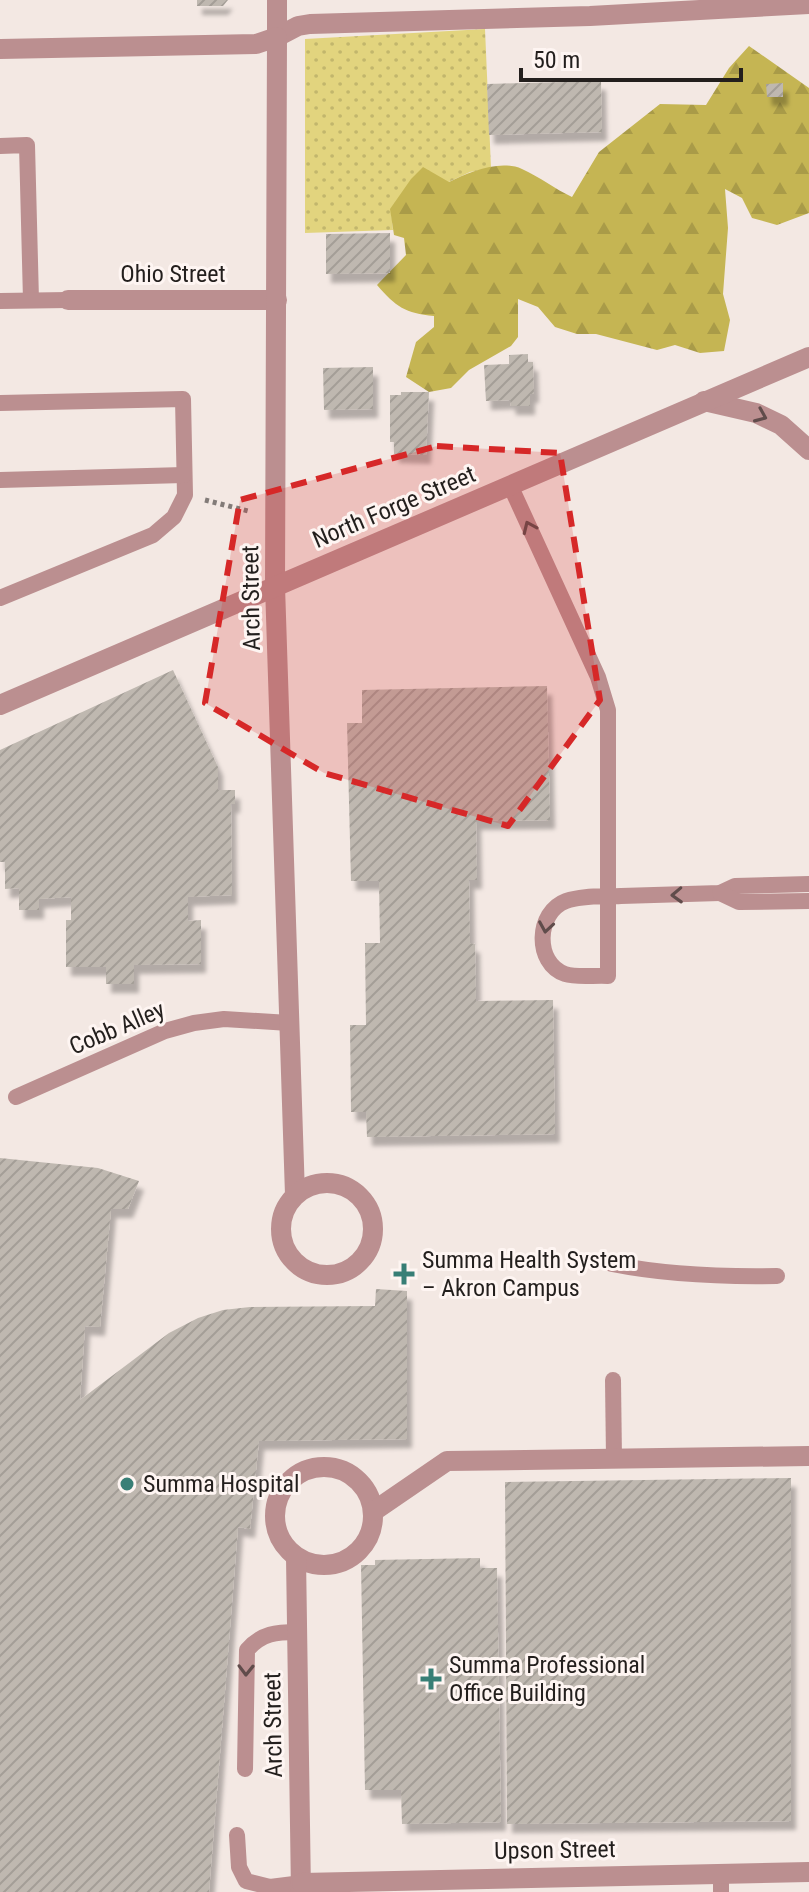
<svg xmlns="http://www.w3.org/2000/svg" width="809" height="1892" font-family="'Roboto Condensed',sans-serif">
<defs>
<pattern id="grass-dots" width="8" height="8" patternUnits="userSpaceOnUse" patternTransform="scale(2)"><rect width="8" height="8" fill="#e2d47e"/><path d="M2 2h.1M6 6h.1" fill="none" stroke="#c2b66c" stroke-width="1.8" stroke-linecap="round"/></pattern>
<pattern id="forest-firs" width="22" height="20" patternUnits="userSpaceOnUse" patternTransform="scale(2)"><rect width="22" height="20" fill="#c5b553"/><path d="M5 1l3.5 6h-7zM16 11l3.5 6h-7z" fill="#a99b48"/></pattern>
<pattern id="building-hatch" width="6" height="6" patternUnits="userSpaceOnUse" patternTransform="scale(2)"><rect width="6" height="6" fill="#bfb8b0"/><path d="M-1 1l2-2M0 6l6-6M5 7l2-2" fill="none" stroke="#a49e97"/></pattern>
<filter id="shadow"><feDropShadow dx="5" dy="9" stdDeviation="2" flood-color="#0004"/></filter>
</defs>
<rect width="100%" height="100%" fill="#f3e8e3"/>
<path fill="url(#grass-dots)" d="M 485,29 L 491,168 L 470,172 L 391,209 L 393,230 L 305,233 L 305,39 Z"/>
<path fill="url(#forest-firs)" d="M 749,46 L 809,88 L 809,213 L 777,225 L 752,218 L 742,198 L 725,189 L 728,228 L 723,294 L 730,320 L 724,351 L 700,353 L 675,345 L 657,350 L 596,334 L 577,334 L 555,327 L 538,307 L 518,299 L 518,337 L 511,346 L 469,370 L 451,388 L 429,392 L 406,377 L 416,342 L 434,327 L 434,316 C 405,313 396,307 377,285 L 406,255 L 404,238 L 394,235 L 390,209 L 411,179 L 423,167 L 449,182 C 469,172 500,159 522,169 C 540,177 555,189 572,197 L 599,152 L 660,104 L 706,105 L 729,68 Z"/>
<g fill="url(#building-hatch)" filter="url(#shadow)">
<path d="M 197,0 L 228,0 L 223,6 L 197,6 Z"/>
<path d="M 601,81 L 602,132 L 489,135 L 487,84 Z"/>
<path d="M 783,83 L 783,97 L 767,97 L 766,84 Z"/>
<path d="M 390,233 L 390,273 L 326,274 L 326,234 Z"/>
<path d="M 528,354 L 528,362 L 533,362 L 534,394 L 530,394 L 530,406 L 511,406 L 510,400 L 486,401 L 484,365 L 509,364 L 509,355 Z"/>
<path d="M 373,367 L 373,409 L 324,410 L 323,368 Z"/>
<path d="M 401,392 L 429,392 L 426,455 L 394,454 L 394,442 L 390,442 L 390,395 L 401,395 Z"/>
<path d="M 173,670 L 218,767 L 218,790 L 235,790 L 235,804 L 231,804 L 232,895 L 188,897 L 188,921 L 201,920 L 201,964 L 134,965 L 134,984 L 106,984 L 106,967 L 66,967 L 66,920 L 71,920 L 71,897 L 39,899 L 39,910 L 19,910 L 19,888 L 5,889 L 5,862 L 0,862 L 0,750 Z"/>
<path d="M 547,686 L 550,820 L 476,821 L 477,880 L 469,880 L 470,943 L 475,944 L 476,1001 L 553,1000 L 555,1134 L 367,1137 L 366,1112 L 351,1112 L 350,1025 L 366,1025 L 365,943 L 380,943 L 379,881 L 351,881 L 347,723 L 362,723 L 362,690 Z"/>
<path d="M 0,1158 L 98,1168 L 139,1181 L 128,1209 L 111,1209 L 100,1327 L 85,1326 L 80,1400 L 169,1333 L 198,1318 L 223,1310 L 250,1307 L 375,1306 L 376,1289 L 407,1291 L 407,1439 L 259,1441 L 250,1529 L 238,1527 L 209,1892 L 0,1892 Z"/>
<path d="M 791,1478 L 791,1821 L 507,1824 L 505,1482 Z"/>
<path d="M 480,1558 L 480,1568 L 497,1568 L 501,1822 L 402,1824 L 401,1790 L 365,1790 L 361,1565 L 375,1565 L 375,1560 Z"/>
</g>
<g fill="none" stroke-linecap="round" stroke-linejoin="round">
<path stroke="#827b78" stroke-width="5" stroke-dasharray="4 4" stroke-linecap="butt" d="M 205,500 L 248,511"/>
<g stroke="#bb8f90" stroke-width="16">
<path d="M 0,146 L 27,145 L 31,300"/>
<path d="M 0,301 L 68,300"/>
<path d="M 0,403 L 183,399 L 185,495 L 174,517 L 153,535 L 0,598"/>
<path d="M 0,480 L 184,475"/>
<path d="M 510,485 L 598,677 L 608,710 L 608,976 C 595,975 577,978 565,974 C 534,963 536,912 566,901 C 583,895 602,897 621,896 C 654,895 687,894 720,893 L 735,886 L 809,884"/>
<path d="M 720,893 L 739,902 L 809,901"/>
<path d="M 16,1097 L 165,1031 L 194,1023 L 224,1019 L 289,1023"/>
<path d="M 612,1264 C 667,1275 720,1277 777,1276"/>
<path d="M 613,1380 L 614,1459"/>
<path d="M 245,1769 L 247,1650 C 262,1633 276,1632 298,1632"/>
<path d="M 237,1835 L 239,1867 L 246,1881 L 270,1887 L 302,1883"/>
<path d="M 721,1873 L 721,1892"/>
</g>
<g stroke="#bb8f90" stroke-width="20">
<path d="M 277,0 L 277,37 L 298,26 L 310,24 L 590,16 L 809,4"/>
<path d="M 68,300 L 277,300"/>
<path d="M 275,586 L 295,1195"/>
<circle cx="327" cy="1229" r="46"/>
<circle cx="324" cy="1516" r="49"/>
<path d="M 374,1511 L 447,1461 L 809,1456"/>
<path d="M 296,1557 L 301,1892"/>
<path d="M 302,1883 L 809,1872"/>
</g>
<g stroke="#bb8f90" stroke-width="20">
<path d="M 0,49 L 256,44 L 277,37 L 275,586"/>
<path d="M 704,401 L 756,413 L 781,425 L 809,450"/>
<path d="M 0,705 L 809,357"/>
</g>
</g>
<defs><path id="oneway-chevron" d="M-2-3.5L2.5 0L-2 3.5" fill="none" stroke-width="1.6" stroke-linecap="round" stroke-linejoin="round" transform="scale(2)"/></defs>
<g stroke="#604c4b">
<use href="#oneway-chevron" transform="translate(761 416) rotate(23)"/>
<use href="#oneway-chevron" transform="translate(529 527) rotate(-114)"/>
<use href="#oneway-chevron" transform="translate(677 895) rotate(178)"/>
<use href="#oneway-chevron" transform="translate(546 927) rotate(99)"/>
<use href="#oneway-chevron" transform="translate(246 1670) rotate(91)"/>
</g>
<path fill="#d62828" fill-opacity="0.2" stroke="#d62828" stroke-width="6" stroke-dasharray="16 10" stroke-linejoin="round" d="M 437,446 L 560,453 L 600,700 L 508,826 L 324,773 L 205,703 L 240,500 Z"/>
<g fill="#387f76" stroke="#fef5f2" stroke-width="3">
<path d="M400 1262h8v8h8v8h-8v8h-8v-8h-8v-8h8z"/>
<circle cx="127" cy="1484" r="8"/>
<path d="M427 1667h8v8h8v8h-8v8h-8v-8h-8v-8h8z"/>
</g>
<g text-anchor="middle" stroke-width="6" stroke-linejoin="round" paint-order="stroke">
<g font-size="24" fill="#231f1d" stroke="#fef5f2">
<text x="173" y="282">Ohio Street</text>
<text transform="translate(394 507) rotate(-23)" y="8">North Forge Street</text>
<text transform="translate(251 598) rotate(-91)" y="8">Arch Street</text>
<text transform="translate(117 1028) rotate(-23)" y="8">Cobb Alley</text>
<text transform="translate(273 1725) rotate(-91)" y="8">Arch Street</text>
<text transform="translate(555 1850) rotate(-1)" y="8">Upson Street</text>
</g>
<g font-size="24" fill="#231f1d" stroke="#fef5f2" text-anchor="start">
<text x="422" y="1268">Summa Health System<tspan x="422" dy="28">– Akron Campus</tspan></text>
<text x="143" y="1492">Summa Hospital</text>
<text x="449" y="1673">Summa Professional<tspan x="449" dy="28">Office Building</tspan></text>
</g>
</g>
<path d="M521 68v12h220v-12" fill="none" stroke="#231f1d" stroke-width="4"/>
<text x="533" y="68" font-size="24" fill="#231f1d" stroke="#fef5f2" stroke-width="6" paint-order="stroke">50 m</text>
</svg>
